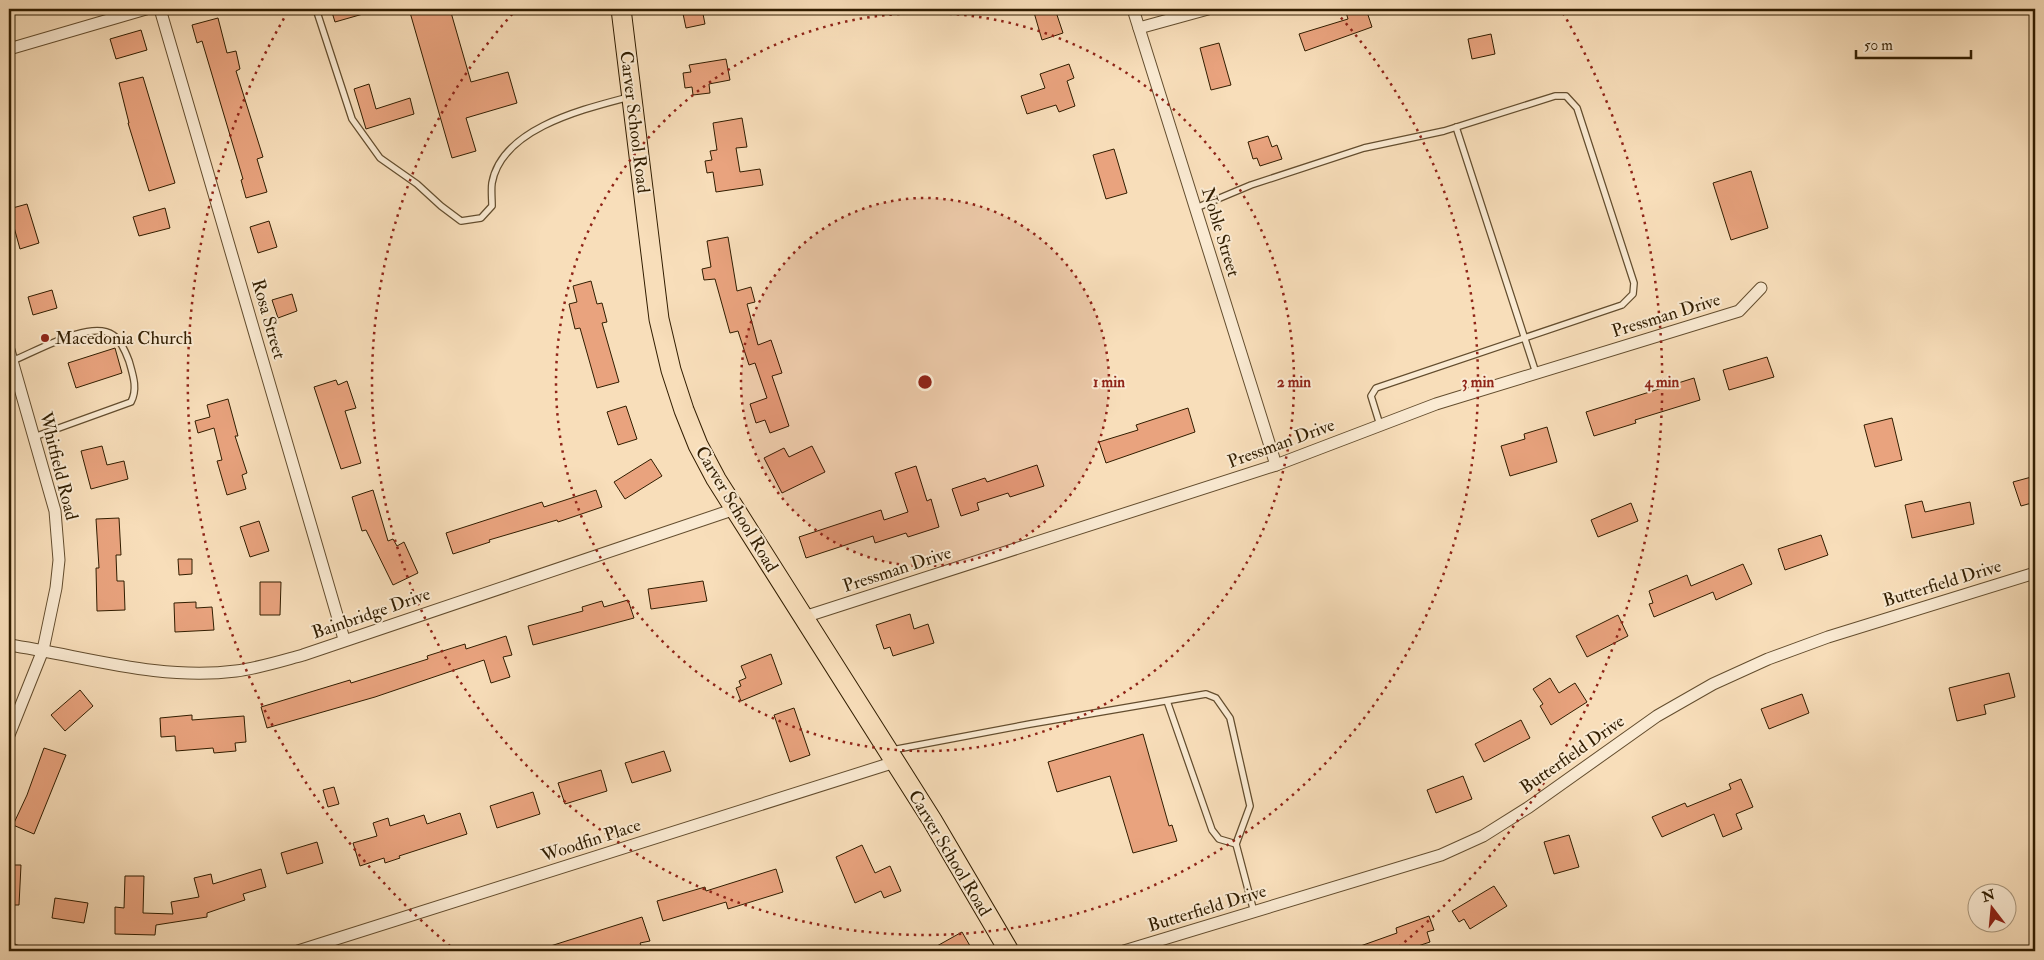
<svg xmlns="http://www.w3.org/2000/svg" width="2044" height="960" font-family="'IM FELL Double Pica',serif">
<rect width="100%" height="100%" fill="#f8deba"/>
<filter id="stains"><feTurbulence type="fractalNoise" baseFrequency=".004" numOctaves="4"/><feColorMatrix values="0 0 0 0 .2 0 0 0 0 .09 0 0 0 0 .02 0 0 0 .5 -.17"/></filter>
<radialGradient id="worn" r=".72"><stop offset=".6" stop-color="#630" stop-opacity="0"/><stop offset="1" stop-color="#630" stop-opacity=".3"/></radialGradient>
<g fill="#e9a37e" stroke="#311d00">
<path d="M 331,9 L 370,9 L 370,12 L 335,22 Z"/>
<path d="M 409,9 L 450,9 L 471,82 L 508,72 L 517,103 L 466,118 L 476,151 L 452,158 Z"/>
<path d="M 682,9 L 702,9 L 705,24 L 686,28 Z"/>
<path d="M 1033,9 L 1055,9 L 1063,33 L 1042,40 Z"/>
<path d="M 1345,9 L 1366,9 L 1372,27 L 1305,51 L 1299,34 L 1348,19 Z"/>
<path d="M 218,18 L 227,53 L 236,51 L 240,69 L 236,71 L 263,157 L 257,159 L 267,192 L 246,198 L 241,180 L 243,179 L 202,41 L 197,43 L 192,25 Z"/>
<path d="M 141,30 L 147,50 L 116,59 L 110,39 Z"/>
<path d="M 1491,34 L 1495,54 L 1472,59 L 1468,39 Z"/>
<path d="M 1219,43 L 1231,85 L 1211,90 L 1200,48 Z"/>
<path d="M 726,59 L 730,80 L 709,84 L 710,93 L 693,95 L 692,87 L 685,88 L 683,73 L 691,72 L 689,65 Z"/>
<path d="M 1069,64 L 1074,78 L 1067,81 L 1075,106 L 1059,112 L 1056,105 L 1027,114 L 1021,96 L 1045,88 L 1040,74 Z"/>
<path d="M 143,77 L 175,183 L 149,191 L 128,123 L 129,123 L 119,83 Z"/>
<path d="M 369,84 L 376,109 L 410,98 L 414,114 L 366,129 L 354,89 Z"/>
<path d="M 742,118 L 747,147 L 736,148 L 740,172 L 760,169 L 763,185 L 716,192 L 713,172 L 707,173 L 705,161 L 712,160 L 710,151 L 717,150 L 713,123 Z"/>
<path d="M 1268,136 L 1272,147 L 1277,145 L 1282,159 L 1260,166 L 1257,158 L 1253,159 L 1248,142 Z"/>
<path d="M 1114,149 L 1127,193 L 1106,199 L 1093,155 Z"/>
<path d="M 1751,171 L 1768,228 L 1731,240 L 1713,183 Z"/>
<path d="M 27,204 L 39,243 L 20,249 L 9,209 Z"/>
<path d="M 165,208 L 170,228 L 139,236 L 133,217 Z"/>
<path d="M 269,221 L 277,247 L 258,253 L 250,227 Z"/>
<path d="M 728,237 L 737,291 L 751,287 L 755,302 L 747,304 L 758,345 L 771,340 L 782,373 L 772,376 L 789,426 L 770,433 L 765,420 L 756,423 L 750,404 L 767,398 L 755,363 L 749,365 L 738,331 L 730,333 L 715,279 L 704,280 L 702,269 L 711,267 L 707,241 Z"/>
<path d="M 591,281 L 597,304 L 602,303 L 607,322 L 602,323 L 619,382 L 597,388 L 580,328 L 575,329 L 569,304 L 577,302 L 573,286 Z"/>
<path d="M 52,290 L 57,308 L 33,315 L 28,297 Z"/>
<path d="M 292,294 L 297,311 L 278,318 L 272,300 Z"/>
<path d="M 115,348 L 122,373 L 76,388 L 68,363 Z"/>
<path d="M 1767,357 L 1774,377 L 1729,390 L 1723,370 Z"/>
<path d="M 1694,378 L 1700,400 L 1635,420 L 1636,423 L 1594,436 L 1586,412 Z"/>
<path d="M 336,380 L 338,385 L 347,381 L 356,408 L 345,411 L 361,463 L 341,469 L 314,387 Z"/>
<path d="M 228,399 L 238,436 L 235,436 L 247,473 L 242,475 L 246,489 L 227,495 L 217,461 L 222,460 L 214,428 L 198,433 L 195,421 L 210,417 L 207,405 Z"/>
<path d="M 626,406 L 637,439 L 618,445 L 607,412 Z"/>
<path d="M 1188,408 L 1195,432 L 1106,463 L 1099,442 L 1138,430 L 1136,425 Z"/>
<path d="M 1892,418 L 1902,460 L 1875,467 L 1864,425 Z"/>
<path d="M 1547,427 L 1557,462 L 1510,476 L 1501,446 L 1525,439 L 1524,434 Z"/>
<path d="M 102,446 L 107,465 L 124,461 L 128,479 L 91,489 L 81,451 Z"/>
<path d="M 812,446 L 825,472 L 782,493 L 764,458 L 784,448 L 789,457 Z"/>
<path d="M 651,459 L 662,476 L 625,499 L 614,482 Z"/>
<path d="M 1037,465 L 1044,486 L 1010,497 L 1008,493 L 977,503 L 979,510 L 961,516 L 952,489 L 985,478 L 987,482 Z"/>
<path d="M 916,466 L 927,501 L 931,499 L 939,527 L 908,537 L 906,533 L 875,543 L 873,536 L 806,558 L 799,537 L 881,510 L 884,520 L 908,512 L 895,473 Z"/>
<path d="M 2035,476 L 2035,502 L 2021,506 L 2013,482 Z"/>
<path d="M 373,490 L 388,541 L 393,539 L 397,546 L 404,542 L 418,573 L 393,585 L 366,530 L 362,531 L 352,497 Z"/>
<path d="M 596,490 L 602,507 L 558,522 L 557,520 L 489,540 L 490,542 L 453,554 L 446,533 L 542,502 L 544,507 Z"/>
<path d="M 1922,501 L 1925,512 L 1970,502 L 1974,524 L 1912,538 L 1905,505 Z"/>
<path d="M 1631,503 L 1638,521 L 1598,537 L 1591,520 Z"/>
<path d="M 119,518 L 121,555 L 116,555 L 117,581 L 124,581 L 125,610 L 97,611 L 96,568 L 99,568 L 96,519 Z"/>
<path d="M 259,521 L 269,551 L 250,557 L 240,527 Z"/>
<path d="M 1821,535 L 1828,555 L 1785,570 L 1778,549 Z"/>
<path d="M 178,559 L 192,559 L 192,574 L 179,575 Z"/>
<path d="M 1743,564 L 1752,584 L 1716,600 L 1713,592 L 1654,617 L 1649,604 L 1653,603 L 1649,591 L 1687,575 L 1691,586 Z"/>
<path d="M 703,581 L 707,601 L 651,609 L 648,589 Z"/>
<path d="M 260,582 L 281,582 L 280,615 L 260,615 Z"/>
<path d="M 628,600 L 634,618 L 533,645 L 528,626 L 583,611 L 582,607 L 602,601 L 604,607 Z"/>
<path d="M 196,602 L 196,608 L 212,607 L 214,630 L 175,632 L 174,603 Z"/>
<path d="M 910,614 L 914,629 L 928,624 L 934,643 L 893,656 L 890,647 L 884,649 L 876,625 Z"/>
<path d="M 1618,615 L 1628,636 L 1587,657 L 1576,636 Z"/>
<path d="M 506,636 L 512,655 L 503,657 L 510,677 L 491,683 L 484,660 L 375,697 L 267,728 L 261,707 L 350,680 L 351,683 L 428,659 L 427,656 L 465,644 L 466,649 Z"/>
<path d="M 771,654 L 782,684 L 741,701 L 736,688 L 741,686 L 739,681 L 746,678 L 741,666 Z"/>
<path d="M 2009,673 L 2015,697 L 1984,705 L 1986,714 L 1957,721 L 1949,688 Z"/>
<path d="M 1550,678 L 1559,693 L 1575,683 L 1587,702 L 1551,725 L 1540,706 L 1543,704 L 1533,689 Z"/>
<path d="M 80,690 L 93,706 L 65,731 L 51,715 Z"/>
<path d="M 1802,694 L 1809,713 L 1769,729 L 1761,709 Z"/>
<path d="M 794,708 L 810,755 L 790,762 L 774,715 Z"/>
<path d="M 192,715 L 192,720 L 244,716 L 246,742 L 235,743 L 236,751 L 214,753 L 213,748 L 176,751 L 175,736 L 161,737 L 160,718 Z"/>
<path d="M 1521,720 L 1530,738 L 1484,762 L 1475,744 Z"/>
<path d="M 1143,734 L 1169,826 L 1172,825 L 1177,841 L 1133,853 L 1110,776 L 1057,792 L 1048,762 Z"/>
<path d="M 44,748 L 66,755 L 34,834 L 13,825 L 27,795 Z"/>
<path d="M 664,751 L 671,771 L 632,783 L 625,763 Z"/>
<path d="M 601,770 L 607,791 L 565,804 L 558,783 Z"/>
<path d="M 1463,776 L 1472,799 L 1436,813 L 1427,790 Z"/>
<path d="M 1741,779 L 1753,807 L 1736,814 L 1742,829 L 1723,837 L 1714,814 L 1662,837 L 1652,817 L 1685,803 L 1687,807 L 1731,789 L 1729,784 Z"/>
<path d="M 334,787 L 339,804 L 328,807 L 323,790 Z"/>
<path d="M 533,792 L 540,814 L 497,828 L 490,806 Z"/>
<path d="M 460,813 L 467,834 L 399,856 L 400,858 L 385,863 L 384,858 L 360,866 L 353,843 L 377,836 L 373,823 L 388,818 L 390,826 L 424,815 L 427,824 Z"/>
<path d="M 1569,835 L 1579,867 L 1554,874 L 1544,842 Z"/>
<path d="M 317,842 L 323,863 L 287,874 L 281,853 Z"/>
<path d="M 862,845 L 875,873 L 890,866 L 901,891 L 884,898 L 881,891 L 855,903 L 836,857 Z"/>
<path d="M 9,865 L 21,865 L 19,905 L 9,905 Z"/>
<path d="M 261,869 L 266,887 L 243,894 L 245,900 L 207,913 L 207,917 L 156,925 L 155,935 L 115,934 L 115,907 L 124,908 L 125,876 L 144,876 L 143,913 L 173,914 L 171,902 L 199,897 L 194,878 L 211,874 L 213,884 Z"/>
<path d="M 776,869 L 783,892 L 728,909 L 726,902 L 663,921 L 657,901 L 705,887 L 706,891 Z"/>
<path d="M 1494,886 L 1507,906 L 1470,929 L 1464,919 L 1459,922 L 1452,911 Z"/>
<path d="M 55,898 L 88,903 L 84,923 L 52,918 Z"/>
<path d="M 1429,916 L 1434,930 L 1427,932 L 1430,942 L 1403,951 L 1352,951 L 1352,949 L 1397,933 L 1396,928 Z"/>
<path d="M 642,917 L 650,941 L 640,943 L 642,948 L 631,951 L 542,951 L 541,949 Z"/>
<path d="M 962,932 L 973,951 L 928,951 Z"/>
</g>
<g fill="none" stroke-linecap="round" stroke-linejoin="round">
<defs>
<g id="lane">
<path d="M 316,9 L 352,119 L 380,158 L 417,184 L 441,206 L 461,221 L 481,218 L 492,206 C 492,199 491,190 492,183 C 502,128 584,109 629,97"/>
<path d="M 1456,127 L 1536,373"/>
<path d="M 1196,208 L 1251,185 L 1364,148 L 1444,131 L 1555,96 L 1566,96 L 1577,108 L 1634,283 L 1633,294 L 1622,305 L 1376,388 L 1371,396 L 1380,425"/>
<path d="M 12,361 C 35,352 91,319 113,335 C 121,340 126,353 129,361 C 133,375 138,389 131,402 L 34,437"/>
<path d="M 1167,701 L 1212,830 L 1219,839 L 1236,844"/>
<path d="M 892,750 L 1030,724 L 1206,694 L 1216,698 L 1230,718 L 1250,806 L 1236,844 L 1254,912"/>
</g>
<g id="street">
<path d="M 160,9 L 344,639"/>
<path d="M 1133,9 L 1276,465"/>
<path d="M 1139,28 L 1208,9"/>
<path d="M 9,49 L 146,9"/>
<path d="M 9,350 L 55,511 L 59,560 L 56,588 L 43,650 L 9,735"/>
<path d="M 804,617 L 1276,465 L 1436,404 L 1739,311 L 1761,288"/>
<path d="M 9,645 C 84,656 159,681 236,671 C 259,668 281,661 303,655 L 735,509"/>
<path d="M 9,948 L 16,951"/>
<path d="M 298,951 L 895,762"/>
<path d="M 1124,951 L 1441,855 L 1483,836 L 1529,807 L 1657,716 L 1713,684 L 1768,659 L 1828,637 L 2035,573"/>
</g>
<path id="primary" d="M 621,9 L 659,319 L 671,370 L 684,410 L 698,445 L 716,479 L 932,820 L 1009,951"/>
</defs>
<use href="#lane" stroke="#634d2e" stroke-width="8"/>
<use href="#street" stroke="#634d2e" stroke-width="13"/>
<use href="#primary" stroke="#311d00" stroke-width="21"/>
<use href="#lane" stroke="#faead2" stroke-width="5.5"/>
<use href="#street" stroke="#faead2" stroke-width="11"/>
<use href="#primary" stroke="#f8deba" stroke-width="19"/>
</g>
<circle cx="925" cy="382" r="184" fill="#8f2418" fill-opacity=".12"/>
<g fill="none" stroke="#8f2418" stroke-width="2.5" stroke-dasharray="2.5 5">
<circle cx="925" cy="382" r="184"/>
<circle cx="925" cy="382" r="369"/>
<path d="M1336 12A553 553 0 1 1 514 12"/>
<path d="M456 951A737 737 0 0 1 287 13M1563 13A737 737 0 0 1 1394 951"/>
</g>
<circle fill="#8f2418" stroke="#faead2" stroke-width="2" cx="45" cy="338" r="5"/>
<g text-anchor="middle" stroke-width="4" stroke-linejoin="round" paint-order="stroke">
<g font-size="18" fill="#311d00" stroke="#faead2">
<text transform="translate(635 122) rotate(83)" y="6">Carver School Road</text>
<text transform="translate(1221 232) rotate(73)" y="6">Noble Street</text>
<text transform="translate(1666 315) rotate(-17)" y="6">Pressman Drive</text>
<text transform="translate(269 319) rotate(74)" y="6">Rosa Street</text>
<text transform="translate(1281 443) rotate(-20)" y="6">Pressman Drive</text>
<text transform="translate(59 466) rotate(76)" y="6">Whitfield Road</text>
<text transform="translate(737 509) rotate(59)" y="6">Carver School Road</text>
<text transform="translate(897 569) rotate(-18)" y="6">Pressman Drive</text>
<text transform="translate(1942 583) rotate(-17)" y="6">Butterfield Drive</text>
<text transform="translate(371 613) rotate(-19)" y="6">Bainbridge Drive</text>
<text transform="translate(1572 754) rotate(-35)" y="6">Butterfield Drive</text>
<text transform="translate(591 840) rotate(-18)" y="6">Woodfin Place</text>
<text transform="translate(950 853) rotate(59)" y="6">Carver School Road</text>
<text transform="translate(1207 908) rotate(-17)" y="6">Butterfield Drive</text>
</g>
<g font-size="18" fill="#311d00" stroke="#faead2" text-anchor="start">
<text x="55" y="344">Macedonia Church</text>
</g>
</g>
<circle cx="925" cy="382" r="8" fill="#8f2418" stroke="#faead2" stroke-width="2.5"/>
<g font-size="15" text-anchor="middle" font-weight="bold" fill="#8f2418" stroke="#faead2" stroke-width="4" stroke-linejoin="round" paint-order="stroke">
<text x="1109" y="387">1 min</text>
<text x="1294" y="387">2 min</text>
<text x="1478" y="387">3 min</text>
<text x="1662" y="387">4 min</text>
</g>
<rect width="2044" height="960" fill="none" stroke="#f8deba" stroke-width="30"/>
<rect x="10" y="10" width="2024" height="940" fill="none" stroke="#311d00" stroke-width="2.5"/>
<rect x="15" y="15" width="2014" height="930" fill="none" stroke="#311d00"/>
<g transform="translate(1992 908) rotate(344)"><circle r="24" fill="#faead2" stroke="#aa987e"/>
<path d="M0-4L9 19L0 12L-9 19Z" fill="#8f2418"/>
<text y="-8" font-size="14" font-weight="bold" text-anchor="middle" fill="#311d00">N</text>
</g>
<path d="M1856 50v8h115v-8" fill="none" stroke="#311d00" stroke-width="2.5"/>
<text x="1864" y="50" font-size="15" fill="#311d00" stroke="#faead2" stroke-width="4" paint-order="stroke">50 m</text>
<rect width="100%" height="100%" filter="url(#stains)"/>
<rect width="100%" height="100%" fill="url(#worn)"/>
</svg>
